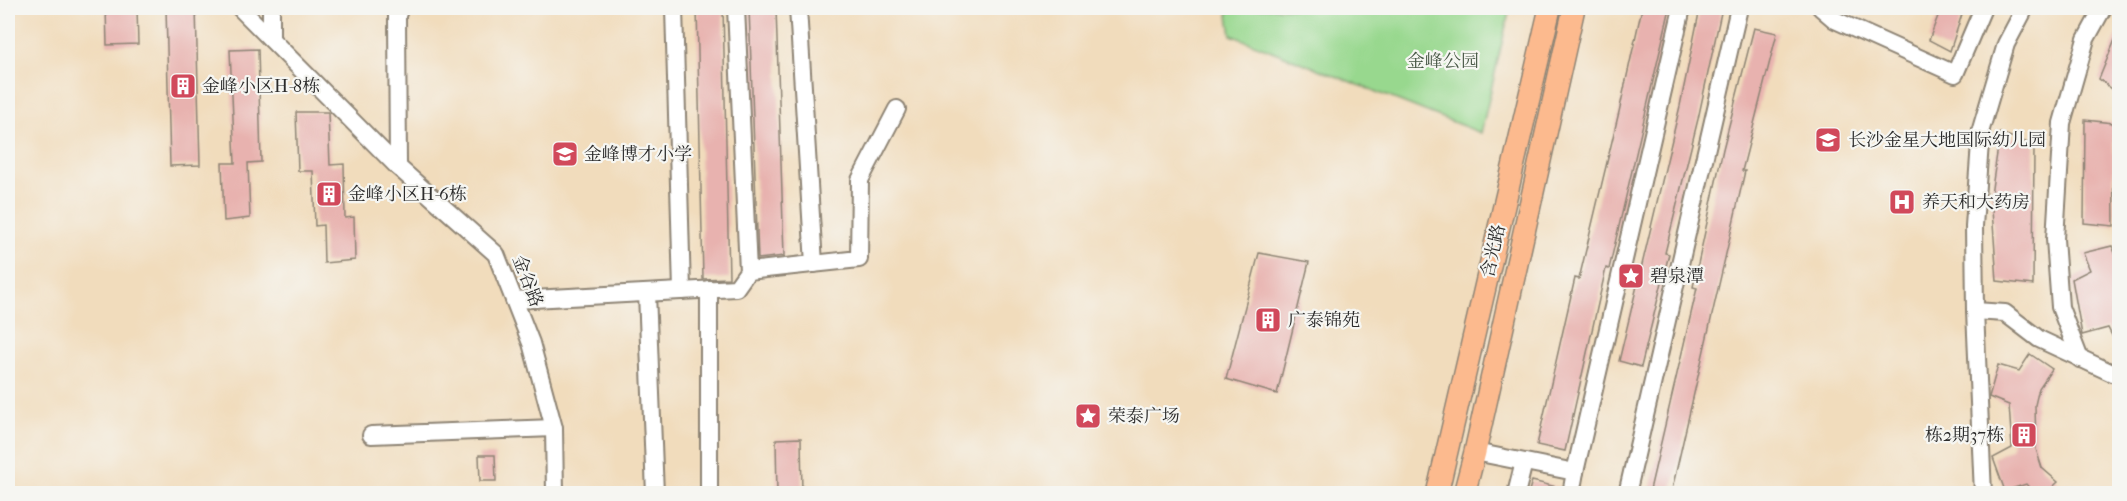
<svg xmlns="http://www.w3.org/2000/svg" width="2127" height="501" font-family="'IM FELL French Canon','Noto Serif SC',serif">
<rect width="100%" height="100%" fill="#f6f6f2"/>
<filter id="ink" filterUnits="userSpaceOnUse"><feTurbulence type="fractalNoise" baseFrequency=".0167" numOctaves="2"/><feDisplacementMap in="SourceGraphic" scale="12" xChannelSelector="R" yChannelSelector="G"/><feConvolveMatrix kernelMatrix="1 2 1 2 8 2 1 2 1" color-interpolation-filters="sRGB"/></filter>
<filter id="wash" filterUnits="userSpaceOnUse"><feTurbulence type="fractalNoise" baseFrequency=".008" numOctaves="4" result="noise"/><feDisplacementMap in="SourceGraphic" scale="24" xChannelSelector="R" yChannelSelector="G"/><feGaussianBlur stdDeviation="1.35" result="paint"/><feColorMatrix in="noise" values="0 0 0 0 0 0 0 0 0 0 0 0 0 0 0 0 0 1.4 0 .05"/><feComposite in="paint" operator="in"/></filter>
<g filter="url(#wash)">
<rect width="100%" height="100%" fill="#f1dcbc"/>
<path fill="#98d88e" stroke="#62825c" stroke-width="1.5" d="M 1227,8 L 1510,8 L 1481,133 L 1231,35 Z"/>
<g id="blocks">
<g fill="#e8b2af">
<path d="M 106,8 L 137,8 L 138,44 L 107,45 Z"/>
<path d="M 166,8 L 196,8 L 200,165 L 170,166 Z"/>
<path d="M 697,8 L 723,8 L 729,278 L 703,279 Z"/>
<path d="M 749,8 L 776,8 L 784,256 L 758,259 Z"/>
<path d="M 1642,8 L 1670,8 L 1609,269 L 1606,268 L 1565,451 L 1537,445 L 1575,278 L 1579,279 L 1619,112 Z"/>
<path d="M 1700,8 L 1722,8 L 1698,119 L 1665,253 L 1669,254 L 1641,367 L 1619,361 L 1680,106 Z"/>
<path d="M 1941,8 L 1964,8 L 1950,51 L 1929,40 Z"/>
<path d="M 1754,28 L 1777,33 L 1742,171 L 1745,171 L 1671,494 L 1649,494 L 1697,288 L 1693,287 L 1723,149 Z"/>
<path d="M 2119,30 L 2120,30 L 2120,95 L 2099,79 Z"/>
<path d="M 258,49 L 261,162 L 248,163 L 250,218 L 224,221 L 222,163 L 235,163 L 230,50 Z"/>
<path d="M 296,112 L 328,112 L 330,165 L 344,164 L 345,218 L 354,217 L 355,260 L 324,263 L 323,225 L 315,226 L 313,171 L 298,171 Z"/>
<path d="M 2085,120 L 2113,123 L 2114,226 L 2084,223 Z"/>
<path d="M 2000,133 L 2034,145 L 2033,285 L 1997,281 L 1991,195 Z"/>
<path d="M 2112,246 L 2120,264 L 2120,351 L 2108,328 L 2082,335 L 2072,279 L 2090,270 L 2083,253 Z"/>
<path d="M 1259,253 L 1309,262 L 1277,394 L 1226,379 Z"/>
<path d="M 2030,354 L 2052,369 L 2039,388 L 2035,405 L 2036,449 L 2042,468 L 2058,482 L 2045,494 L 2035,494 L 2026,484 L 2005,491 L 1993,458 L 2012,448 L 2009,405 L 1989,397 L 1998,365 L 2019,371 Z"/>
<path d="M 801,438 L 802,494 L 777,494 L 776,439 Z"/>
<path d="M 479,455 L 495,455 L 496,481 L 480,481 Z"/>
<path d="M 1532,481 L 1561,488 L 1561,494 L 1528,494 Z"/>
</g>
</g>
</g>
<g filter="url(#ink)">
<use href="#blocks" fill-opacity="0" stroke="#8e8474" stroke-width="1.5"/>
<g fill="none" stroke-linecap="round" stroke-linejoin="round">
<defs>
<g id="minor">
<path d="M 240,8 L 398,167 L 496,254 L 531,343 L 554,428 L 555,494"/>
<path d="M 271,8 L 271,39"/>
<path d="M 674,8 L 682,291"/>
<path d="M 798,8 L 814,264"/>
<path d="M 1821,8 L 1835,20 L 1955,74 L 1983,8"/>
<path d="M 398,167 L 397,15 L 400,8"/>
<path d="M 748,271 L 859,259 L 860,180 L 897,109"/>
<path d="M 647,293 L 655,494"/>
<path d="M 514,300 L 736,288 L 748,271 L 736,8"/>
<path d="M 1975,311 L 2005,313 L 2039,339 L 2112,373 L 2120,374"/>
<path d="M 2080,359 L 2060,307 L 2055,239 L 2062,123 L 2086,39 L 2103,8"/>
<path d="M 371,435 L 554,428"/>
<path d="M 1475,452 L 1575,472 L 1571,494"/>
<path d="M 1575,472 L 1682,8"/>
<path d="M 709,494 L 709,289"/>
<path d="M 1516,494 L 1524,462"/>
<path d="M 1627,494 L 1739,8"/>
<path d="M 1983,494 L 1975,311 L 1974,226 L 1981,129 L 2006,44 L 2025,8"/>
</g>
<g id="major">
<path d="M 1437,494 L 1550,8"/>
<path d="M 1464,494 L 1475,452 L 1574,8"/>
</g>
</defs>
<use href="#minor" stroke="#8e8474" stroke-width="20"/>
<use href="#major" stroke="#8e8474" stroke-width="24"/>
<use href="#minor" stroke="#fff" stroke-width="16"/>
<use href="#major" stroke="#fcba8e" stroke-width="21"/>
</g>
</g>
<defs>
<symbol id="building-square" viewBox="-11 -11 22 22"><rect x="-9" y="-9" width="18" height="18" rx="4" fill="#d1495b" stroke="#f6f6f2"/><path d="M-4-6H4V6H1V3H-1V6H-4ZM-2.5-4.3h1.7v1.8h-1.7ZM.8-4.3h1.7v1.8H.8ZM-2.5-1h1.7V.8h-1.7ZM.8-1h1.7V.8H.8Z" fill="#fff"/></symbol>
<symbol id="school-square" viewBox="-11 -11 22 22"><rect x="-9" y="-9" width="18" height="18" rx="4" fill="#d1495b" stroke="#f6f6f2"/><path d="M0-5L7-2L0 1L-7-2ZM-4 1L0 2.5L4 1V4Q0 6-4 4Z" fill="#fff"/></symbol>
<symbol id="hospital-square" viewBox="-11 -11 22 22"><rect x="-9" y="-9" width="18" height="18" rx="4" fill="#d1495b" stroke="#f6f6f2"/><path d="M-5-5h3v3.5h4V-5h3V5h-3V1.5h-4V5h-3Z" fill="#fff"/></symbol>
<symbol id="sight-square" viewBox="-11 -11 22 22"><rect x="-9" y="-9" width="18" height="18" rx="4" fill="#d1495b" stroke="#f6f6f2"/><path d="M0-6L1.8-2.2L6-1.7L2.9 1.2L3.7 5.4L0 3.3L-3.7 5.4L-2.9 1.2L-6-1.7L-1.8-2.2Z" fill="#fff"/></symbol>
</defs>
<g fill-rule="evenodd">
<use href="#building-square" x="168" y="71" width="30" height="30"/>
<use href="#school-square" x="1813" y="125" width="30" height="30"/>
<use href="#school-square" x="550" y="139" width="30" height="30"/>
<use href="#building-square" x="314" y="179" width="30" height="30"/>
<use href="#hospital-square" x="1887" y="187" width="30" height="30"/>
<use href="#sight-square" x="1616" y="261" width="30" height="30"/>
<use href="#building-square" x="1253" y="305" width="30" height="30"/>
<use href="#sight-square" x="1073" y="401" width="30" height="30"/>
<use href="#building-square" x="2009" y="420" width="30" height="30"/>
</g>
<g text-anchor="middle" stroke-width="4.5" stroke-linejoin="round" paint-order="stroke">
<g font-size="18" fill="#465644" stroke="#f6f6f2">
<text x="1443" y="67">金峰公园</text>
</g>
<g font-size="18" fill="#2b2b2b" stroke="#f6f6f2" text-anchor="start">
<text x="202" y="92">金峰小区H-8栋</text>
<text x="1848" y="146">长沙金星大地国际幼儿园</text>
<text x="584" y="160">金峰博才小学</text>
<text x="348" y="200">金峰小区H-6栋</text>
<text x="1922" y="208">养天和大药房</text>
<text x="1650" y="282">碧泉潭</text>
<text x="1288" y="326">广泰锦苑</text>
<text x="1108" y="422">荣泰广场</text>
<text x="2004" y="441" text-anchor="end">栋2期37栋</text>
</g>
<g font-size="18" fill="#2b2b2b" stroke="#f6f6f2">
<text transform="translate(1493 251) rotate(-77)" y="6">含光路</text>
<text transform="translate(528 281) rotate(69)" y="6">金谷路</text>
</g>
</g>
<rect width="2127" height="501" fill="none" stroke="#f6f6f2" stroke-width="30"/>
</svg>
